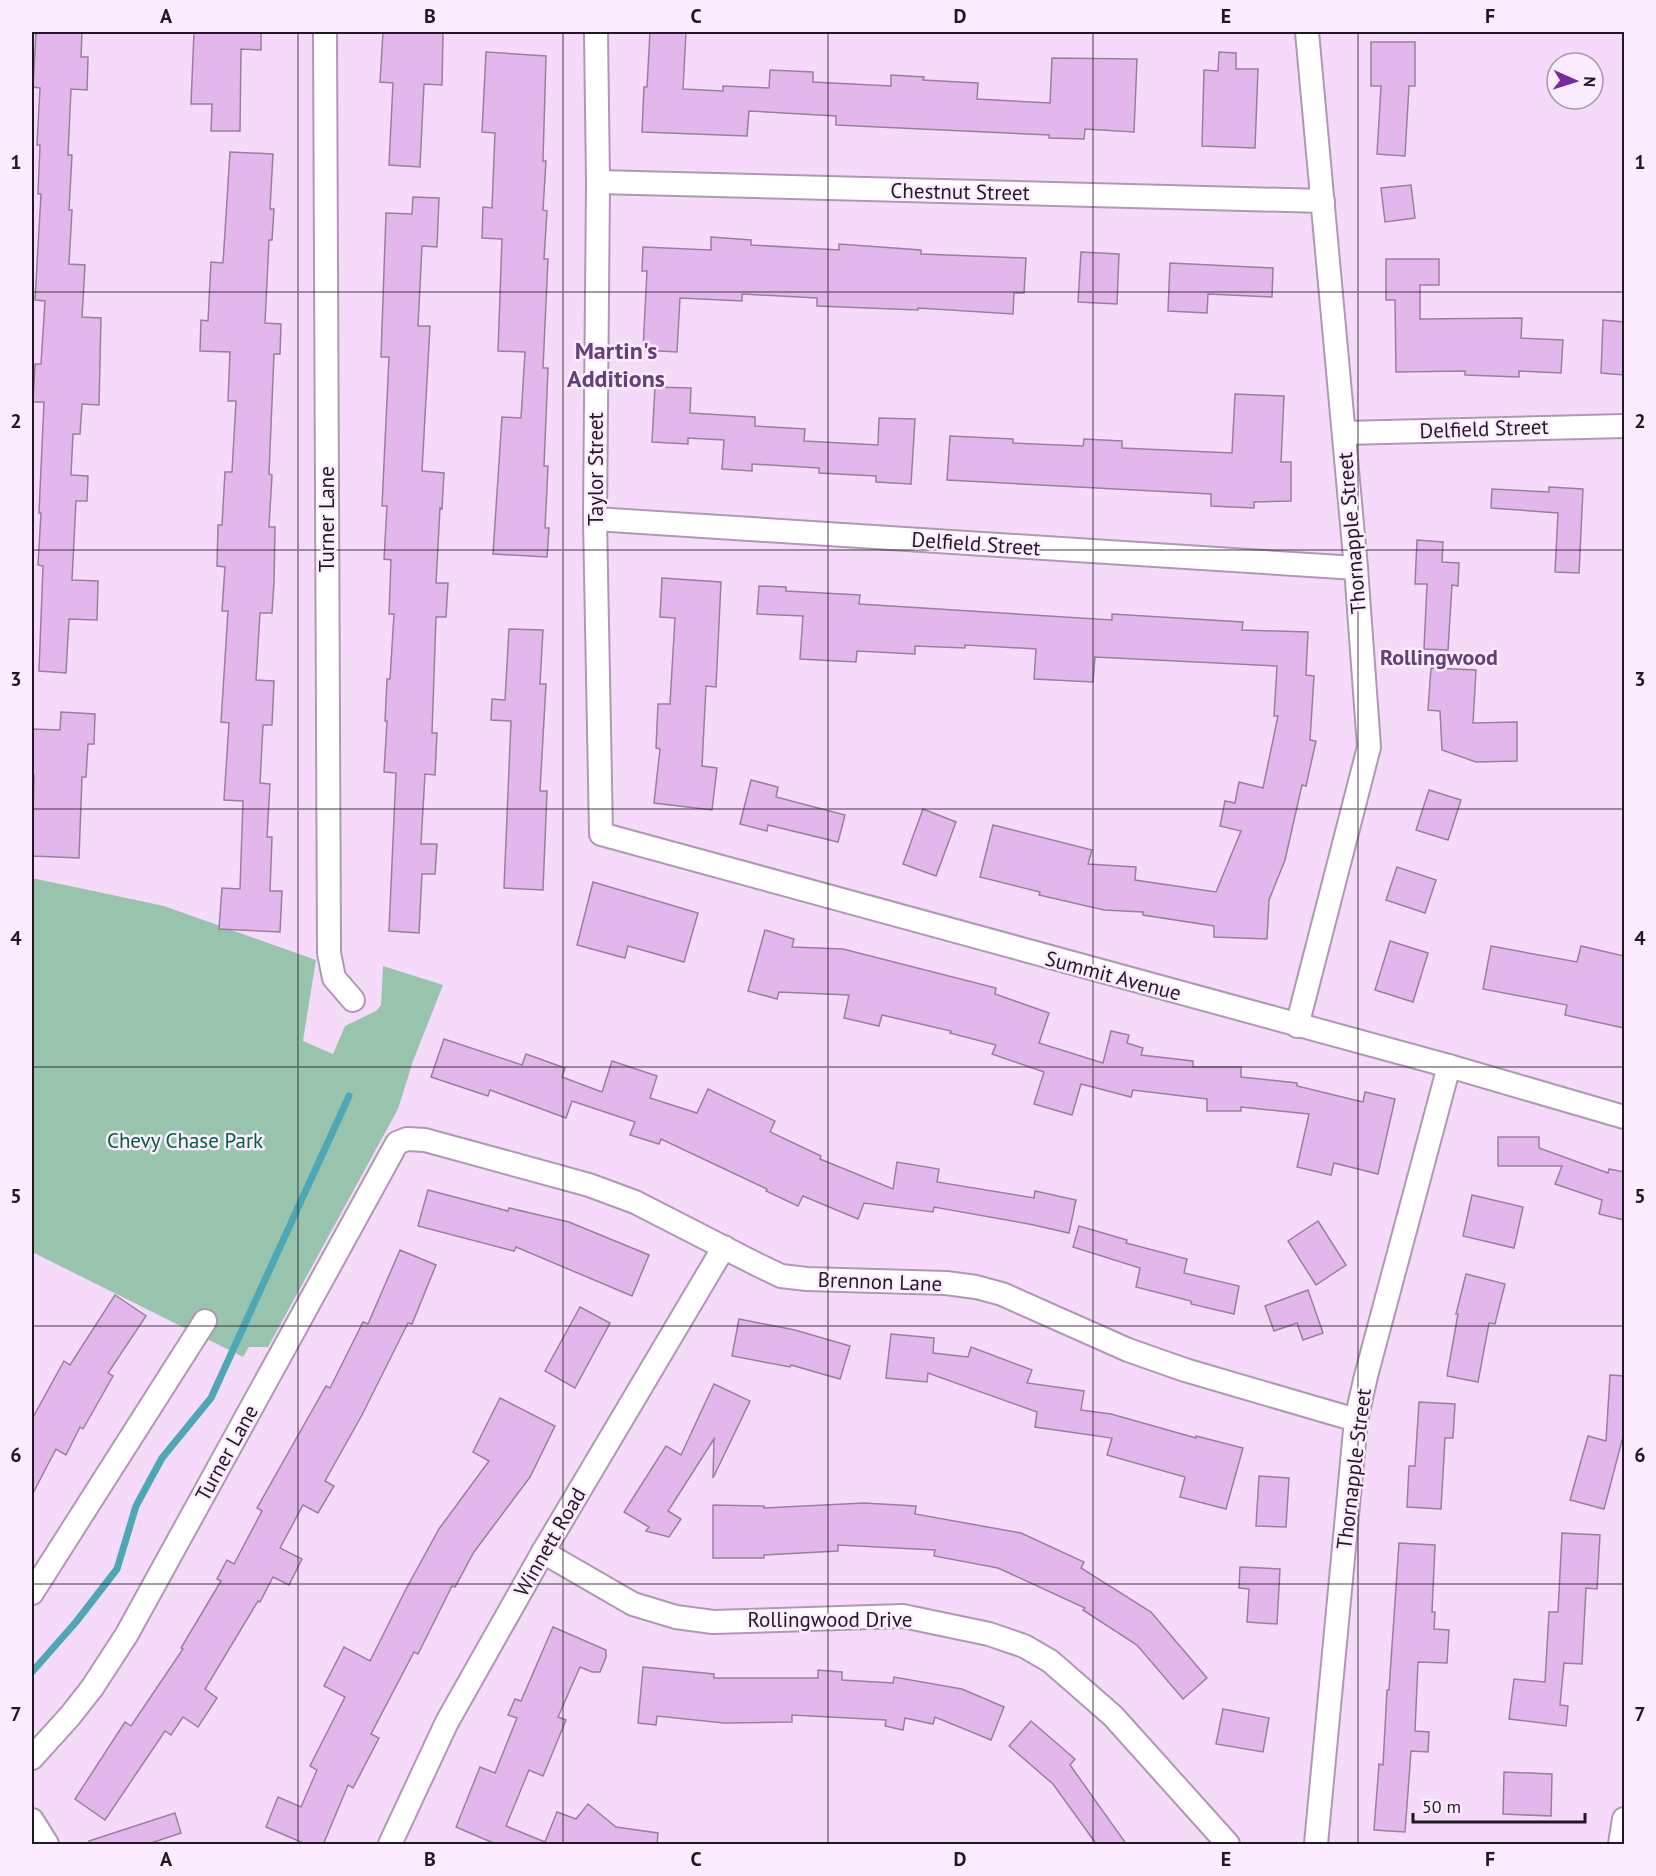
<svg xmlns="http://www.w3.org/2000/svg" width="1656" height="1876" font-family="'PT Sans',sans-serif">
<rect width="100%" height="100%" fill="#f5dbf9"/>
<path fill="#98c4ae" d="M 32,878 L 164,906 L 316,960 L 303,1041 L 333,1054 L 345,1026 L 376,1011 L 381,1005 L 383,966 L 443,985 L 413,1061 L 398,1109 L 268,1347 L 249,1347 L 243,1357 L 32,1252 Z"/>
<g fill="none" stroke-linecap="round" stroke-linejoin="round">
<path stroke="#4ea7b5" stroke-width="7" d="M 32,1672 L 76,1622 L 117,1569 L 136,1506 L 162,1458 L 211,1398 L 349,1096"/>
</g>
<g fill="#e4b7ec" stroke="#98809c" stroke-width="1.5">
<path d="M 36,32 L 82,32 L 81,57 L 88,57 L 87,90 L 71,89 L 68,155 L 72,155 L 69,210 L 72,210 L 69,264 L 85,265 L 82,317 L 101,318 L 99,405 L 82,404 L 80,434 L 73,434 L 71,475 L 88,476 L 87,501 L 76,501 L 72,580 L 98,581 L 97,620 L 69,619 L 66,673 L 39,671 L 43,566 L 38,565 L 41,513 L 39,513 L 44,402 L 33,402 L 35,364 L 41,364 L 45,301 L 35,300 L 41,194 L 38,194 L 40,145 L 37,145 L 40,88 L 33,87 Z"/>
<path d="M 194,32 L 261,32 L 261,50 L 241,49 L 240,131 L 211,131 L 212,104 L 191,104 Z"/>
<path d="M 383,32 L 443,32 L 442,85 L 424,84 L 420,167 L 389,165 L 393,83 L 380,82 Z"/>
<path d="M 650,32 L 686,32 L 683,89 L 723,91 L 723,86 L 769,88 L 770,70 L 813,72 L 813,82 L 891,86 L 891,75 L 924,77 L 923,80 L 978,83 L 977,99 L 1050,103 L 1052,58 L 1137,59 L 1134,132 L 1085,129 L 1084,139 L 1049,138 L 1049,135 L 836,125 L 836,116 L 749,111 L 747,136 L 642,132 L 644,87 L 647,87 Z"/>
<path d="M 1371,42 L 1415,42 L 1415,86 L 1409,86 L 1405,156 L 1377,154 L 1381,86 L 1371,86 Z"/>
<path d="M 486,52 L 546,56 L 543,161 L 546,161 L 543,210 L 547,211 L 544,259 L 548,259 L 543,368 L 548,368 L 544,466 L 548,466 L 545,528 L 549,528 L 547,557 L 493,554 L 502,417 L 521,418 L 525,352 L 498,351 L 502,239 L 482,238 L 483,207 L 492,208 L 495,133 L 482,132 Z"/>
<path d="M 1219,52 L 1236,53 L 1236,69 L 1258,69 L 1255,148 L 1202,146 L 1204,70 L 1218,71 Z"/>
<path d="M 230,152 L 273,154 L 270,209 L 274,209 L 272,240 L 269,240 L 265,323 L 281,324 L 280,354 L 274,354 L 269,474 L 272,475 L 269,527 L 275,527 L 274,582 L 272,613 L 260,613 L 256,680 L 274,681 L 272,725 L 263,725 L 260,783 L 270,784 L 267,837 L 272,837 L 270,891 L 282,891 L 280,932 L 219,929 L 222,888 L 240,889 L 243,801 L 224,800 L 229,723 L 221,722 L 228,611 L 222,611 L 225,567 L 217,566 L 218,525 L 222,525 L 225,472 L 232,472 L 236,401 L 228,401 L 230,352 L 200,351 L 201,320 L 208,321 L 211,262 L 223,263 Z"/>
<path d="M 1411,185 L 1415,218 L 1385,222 L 1381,188 Z"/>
<path d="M 413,197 L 439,198 L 437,247 L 422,246 L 418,326 L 430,326 L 422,471 L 444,473 L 442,509 L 440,508 L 436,583 L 448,583 L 446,617 L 436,617 L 432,733 L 437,733 L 435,775 L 425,774 L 421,844 L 437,844 L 435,874 L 422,874 L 419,933 L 389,931 L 396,773 L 384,772 L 387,721 L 385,721 L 387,679 L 390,679 L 394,614 L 389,614 L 391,560 L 384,559 L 387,506 L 382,506 L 389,357 L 381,357 L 386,213 L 412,214 Z"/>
<path d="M 711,237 L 751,240 L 751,245 L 839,250 L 839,244 L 921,250 L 921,254 L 1026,258 L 1024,293 L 1014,293 L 1013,314 L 918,308 L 918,310 L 817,306 L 817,298 L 742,294 L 742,301 L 680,298 L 677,352 L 643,350 L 647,271 L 642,271 L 643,247 L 711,250 Z"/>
<path d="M 1081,252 L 1119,254 L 1117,304 L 1078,302 Z"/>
<path d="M 1386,259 L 1439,259 L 1439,285 L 1420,285 L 1420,319 L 1522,318 L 1521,338 L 1563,340 L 1561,373 L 1519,371 L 1519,377 L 1465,375 L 1465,371 L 1396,372 L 1395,300 L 1386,300 Z"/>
<path d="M 1170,263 L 1273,268 L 1272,297 L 1208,294 L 1207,313 L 1168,311 Z"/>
<path d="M 1603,320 L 1624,322 L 1624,375 L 1601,373 Z"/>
<path d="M 655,387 L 691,388 L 690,413 L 755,417 L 755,426 L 805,429 L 804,441 L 878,445 L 879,418 L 915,419 L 911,484 L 876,482 L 876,476 L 819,473 L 819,468 L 752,464 L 752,471 L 722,469 L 724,440 L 688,438 L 688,444 L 652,442 Z"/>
<path d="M 1235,394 L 1284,396 L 1281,462 L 1291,462 L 1291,501 L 1254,502 L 1254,508 L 1211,506 L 1211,494 L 947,480 L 950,436 L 1013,439 L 1013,443 L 1083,446 L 1084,439 L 1122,441 L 1122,448 L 1232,453 Z"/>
<path d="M 1549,487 L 1583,489 L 1579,573 L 1555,572 L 1558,513 L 1491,508 L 1492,489 L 1549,492 Z"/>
<path d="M 1417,540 L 1443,542 L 1442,562 L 1459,563 L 1458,586 L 1452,585 L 1448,650 L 1424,649 L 1427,584 L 1415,584 Z"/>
<path d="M 662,578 L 721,582 L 716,687 L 706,686 L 702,766 L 717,768 L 712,810 L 654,803 L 660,749 L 656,748 L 658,704 L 670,704 L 675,618 L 660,617 Z"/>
<path d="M 759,586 L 786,587 L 786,591 L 860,595 L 859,604 L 1112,620 L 1112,614 L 1243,622 L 1242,630 L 1308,632 L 1306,675 L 1314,676 L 1310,740 L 1316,741 L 1306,786 L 1302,785 L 1285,860 L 1269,900 L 1267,939 L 1214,937 L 1214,926 L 1143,915 L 1143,912 L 1104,910 L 1039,895 L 1040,892 L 980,877 L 993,825 L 1092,850 L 1088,864 L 1136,867 L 1135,880 L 1216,892 L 1241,831 L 1220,826 L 1225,801 L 1235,803 L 1239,782 L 1263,788 L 1278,716 L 1274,716 L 1277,666 L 1095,657 L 1093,682 L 1034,679 L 1036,649 L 965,645 L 965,648 L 915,646 L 915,654 L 857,651 L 856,662 L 800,659 L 803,616 L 757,614 Z"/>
<path d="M 509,629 L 543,630 L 540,684 L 546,684 L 540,791 L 547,791 L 543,890 L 504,888 L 511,721 L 491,720 L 492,699 L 505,700 Z"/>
<path d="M 1431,668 L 1476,670 L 1473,723 L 1517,722 L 1517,761 L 1476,762 L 1442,750 L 1440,711 L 1428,710 Z"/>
<path d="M 61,712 L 95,714 L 94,744 L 88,744 L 86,777 L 82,777 L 79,858 L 32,856 L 34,775 L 32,775 L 32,729 L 60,730 Z"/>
<path d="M 751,780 L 778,787 L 776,797 L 845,815 L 838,842 L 768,825 L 767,831 L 740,824 Z"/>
<path d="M 1429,790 L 1461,800 L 1448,840 L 1416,830 Z"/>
<path d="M 923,809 L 956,822 L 936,876 L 903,864 Z"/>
<path d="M 1397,867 L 1436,880 L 1425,913 L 1386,900 Z"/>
<path d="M 593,882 L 698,913 L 684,962 L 628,946 L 625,958 L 577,945 Z"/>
<path d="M 765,930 L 794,939 L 792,947 L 843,949 L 996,988 L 995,994 L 1049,1013 L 1039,1043 L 1103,1063 L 1111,1031 L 1129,1035 L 1127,1043 L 1143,1048 L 1141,1055 L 1193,1061 L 1193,1067 L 1241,1067 L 1241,1077 L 1297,1083 L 1297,1086 L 1363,1102 L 1365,1092 L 1395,1099 L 1378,1174 L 1334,1163 L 1331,1175 L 1297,1167 L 1309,1114 L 1241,1107 L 1241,1111 L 1207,1111 L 1207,1099 L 1133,1090 L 1131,1097 L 1081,1084 L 1072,1115 L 1034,1104 L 1044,1072 L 992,1054 L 996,1045 L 950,1033 L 951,1031 L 882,1015 L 879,1026 L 844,1018 L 849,995 L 779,992 L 777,999 L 748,991 Z"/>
<path d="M 1390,941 L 1428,953 L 1413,1002 L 1375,990 Z"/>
<path d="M 1491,946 L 1577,962 L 1581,946 L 1624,956 L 1624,1028 L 1565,1015 L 1567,1005 L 1483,989 Z"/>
<path d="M 444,1039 L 522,1065 L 526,1054 L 565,1068 L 562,1077 L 602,1092 L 612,1061 L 657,1076 L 650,1098 L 697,1113 L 708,1089 L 775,1121 L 770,1132 L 821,1156 L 820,1159 L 893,1189 L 897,1162 L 939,1169 L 937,1182 L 1034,1198 L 1035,1191 L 1076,1200 L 1069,1233 L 1029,1224 L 934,1207 L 933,1212 L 864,1203 L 858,1219 L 803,1196 L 798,1206 L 766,1191 L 767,1189 L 661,1139 L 659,1144 L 630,1135 L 635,1122 L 572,1101 L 566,1118 L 490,1090 L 488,1096 L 431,1077 Z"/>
<path d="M 1498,1137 L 1539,1137 L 1539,1148 L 1608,1173 L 1609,1169 L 1624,1172 L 1624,1220 L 1599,1214 L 1602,1200 L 1555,1184 L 1562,1166 L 1498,1166 Z"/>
<path d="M 428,1190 L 508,1211 L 509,1208 L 569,1222 L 649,1255 L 632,1296 L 516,1247 L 514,1251 L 418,1226 Z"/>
<path d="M 1472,1195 L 1523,1207 L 1514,1248 L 1463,1236 Z"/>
<path d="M 1318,1221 L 1346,1265 L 1316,1285 L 1288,1241 Z"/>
<path d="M 1079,1226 L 1127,1240 L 1126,1243 L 1187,1259 L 1184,1273 L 1239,1286 L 1234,1314 L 1191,1304 L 1191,1301 L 1136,1287 L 1140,1268 L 1073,1247 Z"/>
<path d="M 400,1250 L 436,1265 L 412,1324 L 408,1323 L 362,1415 L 325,1481 L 334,1486 L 318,1513 L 303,1505 L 280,1548 L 302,1559 L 289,1585 L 273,1577 L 260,1602 L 258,1601 L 205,1689 L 217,1698 L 198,1727 L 183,1717 L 171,1735 L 165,1731 L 105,1820 L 75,1799 L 125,1722 L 131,1726 L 183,1649 L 181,1648 L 221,1581 L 217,1579 L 227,1560 L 234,1564 L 262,1511 L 257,1508 L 326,1386 L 330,1388 L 363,1322 L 368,1324 Z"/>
<path d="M 1466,1274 L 1505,1284 L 1495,1324 L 1489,1323 L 1478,1382 L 1447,1376 L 1458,1314 L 1456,1314 Z"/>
<path d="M 1308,1290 L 1323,1333 L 1303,1340 L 1297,1323 L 1274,1331 L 1265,1306 Z"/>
<path d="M 115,1295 L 146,1316 L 108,1373 L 113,1376 L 83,1429 L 80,1427 L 66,1455 L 56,1449 L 32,1495 L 32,1419 L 64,1361 L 70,1365 Z"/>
<path d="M 580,1307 L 610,1323 L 575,1388 L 545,1371 Z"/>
<path d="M 739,1319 L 795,1330 L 850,1346 L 840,1379 L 791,1365 L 790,1367 L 732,1356 Z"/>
<path d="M 891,1334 L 934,1338 L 933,1353 L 968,1357 L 971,1347 L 1032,1370 L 1027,1383 L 1084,1391 L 1081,1410 L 1111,1414 L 1196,1438 L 1196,1436 L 1243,1448 L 1226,1509 L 1180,1497 L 1185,1477 L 1107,1455 L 1112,1438 L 1035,1427 L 1037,1412 L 928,1373 L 927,1382 L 886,1378 Z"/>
<path d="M 1610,1375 L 1624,1376 L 1624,1433 L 1604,1509 L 1570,1500 L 1588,1436 L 1606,1441 Z"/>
<path d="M 714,1384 L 750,1401 L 713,1478 L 714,1439 L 668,1511 L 681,1519 L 669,1537 L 646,1531 L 649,1527 L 624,1512 L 666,1446 L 681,1455 Z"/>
<path d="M 500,1398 L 555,1426 L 530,1477 L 474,1552 L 455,1587 L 452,1586 L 418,1654 L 414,1652 L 371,1734 L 379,1738 L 353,1788 L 348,1785 L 323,1845 L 308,1845 L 266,1827 L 278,1797 L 301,1807 L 317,1770 L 310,1766 L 345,1697 L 324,1686 L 344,1647 L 370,1661 L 406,1589 L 439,1529 L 489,1461 L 473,1452 Z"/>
<path d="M 1419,1402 L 1455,1404 L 1453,1438 L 1445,1438 L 1441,1509 L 1407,1507 L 1409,1466 L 1415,1466 Z"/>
<path d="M 1259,1476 L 1289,1478 L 1286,1527 L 1256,1526 Z"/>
<path d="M 864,1503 L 916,1506 L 915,1514 L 1021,1533 L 1084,1562 L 1081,1568 L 1151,1612 L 1207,1678 L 1183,1699 L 1137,1645 L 1083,1610 L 1085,1608 L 998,1568 L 934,1556 L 935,1550 L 838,1545 L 838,1551 L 764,1555 L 764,1558 L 713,1558 L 713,1505 L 764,1506 L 764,1508 Z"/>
<path d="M 1562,1533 L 1600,1535 L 1597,1589 L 1586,1588 L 1582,1664 L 1564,1663 L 1560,1705 L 1568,1706 L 1566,1726 L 1509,1719 L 1514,1679 L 1545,1682 L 1549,1612 L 1558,1612 Z"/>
<path d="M 1399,1543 L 1435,1545 L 1432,1612 L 1435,1612 L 1434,1629 L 1449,1630 L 1447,1663 L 1418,1662 L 1415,1731 L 1429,1732 L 1428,1752 L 1411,1751 L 1405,1832 L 1374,1830 L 1379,1764 L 1383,1765 L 1387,1690 L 1389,1690 Z"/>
<path d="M 1240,1567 L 1280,1569 L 1277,1624 L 1247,1622 L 1249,1589 L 1239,1588 Z"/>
<path d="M 553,1627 L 606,1650 L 606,1657 L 600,1672 L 592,1672 L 580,1667 L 558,1717 L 566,1720 L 543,1776 L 529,1770 L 506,1826 L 545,1842 L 557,1812 L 576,1819 L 588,1804 L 616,1827 L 658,1833 L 657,1845 L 498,1845 L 456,1827 L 480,1767 L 495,1773 L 517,1718 L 508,1715 L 515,1699 L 521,1701 Z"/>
<path d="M 643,1667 L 714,1674 L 714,1678 L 818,1678 L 818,1670 L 842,1672 L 842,1680 L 893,1683 L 894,1677 L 962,1689 L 1004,1707 L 991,1740 L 935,1717 L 933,1724 L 905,1718 L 903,1730 L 885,1726 L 886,1720 L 792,1715 L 792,1722 L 724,1723 L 657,1716 L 656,1725 L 638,1723 Z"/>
<path d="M 1223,1709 L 1269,1718 L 1263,1752 L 1216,1744 Z"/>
<path d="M 1031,1721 L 1075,1759 L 1070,1765 L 1127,1845 L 1097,1845 L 1053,1784 L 1009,1746 Z"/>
<path d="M 1504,1772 L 1552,1774 L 1551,1816 L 1503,1814 Z"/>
<path d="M 175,1813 L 181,1833 L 145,1845 L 90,1845 L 89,1841 Z"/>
</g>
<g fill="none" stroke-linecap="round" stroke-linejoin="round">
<defs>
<g id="minor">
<path d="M 325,32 L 329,953 L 334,978 L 353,1000"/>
<path d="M 596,32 L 598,182 L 595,519 L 601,834 L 1449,1066 L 1624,1117"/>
<path d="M 598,182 L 1323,201"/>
<path d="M 1344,433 L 1624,426"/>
<path d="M 595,519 L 1356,568"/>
<path d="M 1297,1026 L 1369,747 L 1356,568 L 1307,32"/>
<path d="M 543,1552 L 633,1604 L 676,1617 L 713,1622 L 903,1616 L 989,1634 L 1024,1646 L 1050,1661 L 1113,1716 L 1228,1844"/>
<path d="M 32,1593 L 205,1321"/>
<path d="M 32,1758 L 70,1716 L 92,1688 L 127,1634 L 397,1143 L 407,1139 L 425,1140 L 589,1185 L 635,1202 L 758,1265 L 781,1276 L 807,1279 L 946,1283 L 976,1287 L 1002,1294 L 1128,1350 L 1185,1370 L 1356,1420"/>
<path d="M 32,1820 L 47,1844"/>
<path d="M 390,1844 L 447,1722 L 543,1552 L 724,1247"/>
<path d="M 1316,1844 L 1356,1420 L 1366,1376 L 1449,1066"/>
<path d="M 1620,1844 L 1624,1819"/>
</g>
</defs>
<use href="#minor" stroke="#b098b4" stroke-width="26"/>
<use href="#minor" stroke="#fff" stroke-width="22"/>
</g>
<path fill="none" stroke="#221823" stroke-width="1.5" stroke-opacity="0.55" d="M 298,32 L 298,1844M 563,32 L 563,1844M 828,32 L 828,1844M 1093,32 L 1093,1844M 1358,32 L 1358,1844M 32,292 L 1624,292M 32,550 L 1624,550M 32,809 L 1624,809M 32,1067 L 1624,1067M 32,1326 L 1624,1326M 32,1584 L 1624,1584"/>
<g text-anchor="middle" stroke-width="5" stroke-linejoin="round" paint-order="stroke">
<g font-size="21" fill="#221823" stroke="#fcecff">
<text transform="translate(960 192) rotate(1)" y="7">Chestnut Street</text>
<text transform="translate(1484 429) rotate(-2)" y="7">Delfield Street</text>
<text transform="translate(596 469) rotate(-90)" y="7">Taylor Street</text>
<text transform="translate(327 519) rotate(-90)" y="7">Turner Lane</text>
<text transform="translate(1352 533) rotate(-95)" y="7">Thornapple Street</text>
<text transform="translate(976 544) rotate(4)" y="7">Delfield Street</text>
<text transform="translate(1113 976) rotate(15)" y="7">Summit Avenue</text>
<text transform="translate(880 1282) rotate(2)" y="7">Brennon Lane</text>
<text transform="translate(227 1453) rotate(-61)" y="7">Turner Lane</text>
<text transform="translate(1354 1469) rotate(-83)" y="7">Thornapple Street</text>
<text transform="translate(550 1542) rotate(-60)" y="7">Winnett Road</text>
<text x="830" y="1627">Rollingwood Drive</text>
</g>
<g font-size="21" fill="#006041" stroke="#fcecff">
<text x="185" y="1148">Chevy Chase Park</text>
</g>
<g font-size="22" font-weight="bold" fill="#62407a" stroke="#fcecff">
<text x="1439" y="665">Rollingwood</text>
</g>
<g font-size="24" font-weight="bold" fill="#62407a" stroke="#fcecff">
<text x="616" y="359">Martin's<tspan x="616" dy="28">Additions</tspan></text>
</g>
</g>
<rect width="1656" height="1876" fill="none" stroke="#fcecff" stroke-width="66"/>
<g transform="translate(1575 81) rotate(93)"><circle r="28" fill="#fcecff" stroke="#a597a7" stroke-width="1.5"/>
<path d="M0-4.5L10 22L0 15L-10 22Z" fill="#762c9f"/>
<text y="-9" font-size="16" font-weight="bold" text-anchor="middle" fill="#221823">N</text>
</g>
<path d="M1413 1813v9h172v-9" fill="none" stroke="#221823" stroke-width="3"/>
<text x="1422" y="1813" font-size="18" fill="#221823" stroke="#fcecff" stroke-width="4.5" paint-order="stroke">50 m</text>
<rect x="33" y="33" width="1590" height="1810" fill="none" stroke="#221823" stroke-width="2"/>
<g font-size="20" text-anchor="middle" font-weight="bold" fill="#221823">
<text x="166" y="23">A</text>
<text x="430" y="23">B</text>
<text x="696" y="23">C</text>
<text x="960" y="23">D</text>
<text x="1226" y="23">E</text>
<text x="1490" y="23">F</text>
<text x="16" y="169">1</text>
<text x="1640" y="169">1</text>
<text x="16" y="428">2</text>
<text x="1640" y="428">2</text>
<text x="16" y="686">3</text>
<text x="1640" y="686">3</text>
<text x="16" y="945">4</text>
<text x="1640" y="945">4</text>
<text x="16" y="1203">5</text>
<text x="1640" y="1203">5</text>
<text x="16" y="1462">6</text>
<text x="1640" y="1462">6</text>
<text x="16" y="1721">7</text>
<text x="1640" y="1721">7</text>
<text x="166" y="1866">A</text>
<text x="430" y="1866">B</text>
<text x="696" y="1866">C</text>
<text x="960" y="1866">D</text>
<text x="1226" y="1866">E</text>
<text x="1490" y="1866">F</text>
</g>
</svg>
